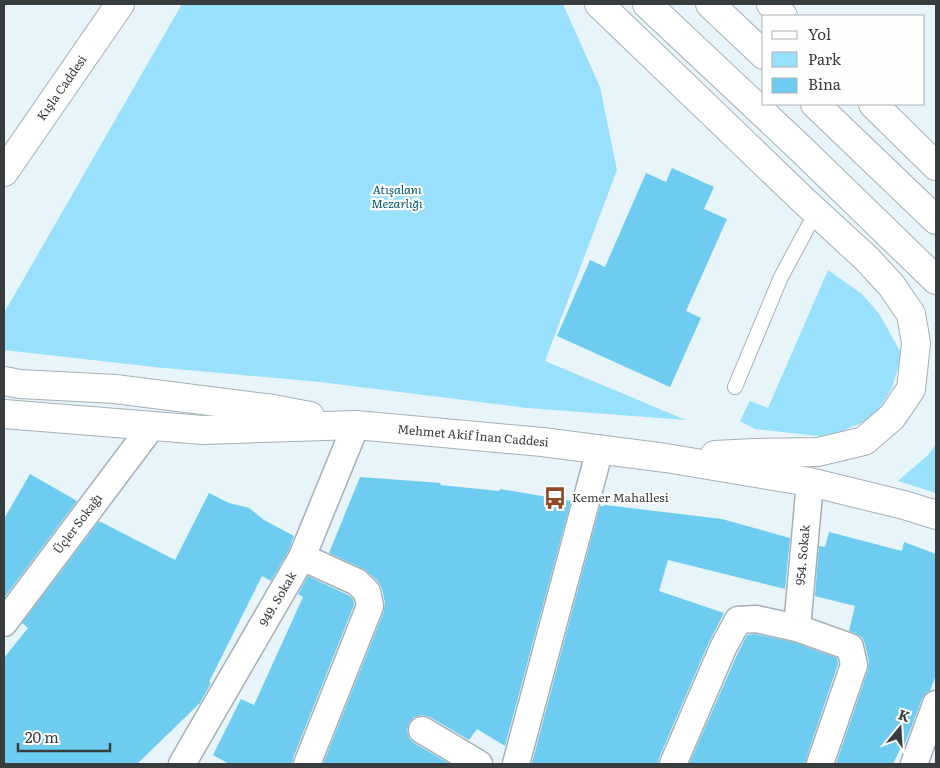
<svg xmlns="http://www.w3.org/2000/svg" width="940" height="768" font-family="Literata,serif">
<rect width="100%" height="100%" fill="#e7f4f9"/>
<g fill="#98e0fc">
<path d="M 182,4 L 563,4 L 600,87 L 617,170 L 545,361 L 686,420 L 527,408 L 320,382 L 154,367 L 4,350 L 4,313 Z"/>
<path d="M 828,270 L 862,294 L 880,315 L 902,355 L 892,388 L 873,418 L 828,437 L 755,429 L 740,421 L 750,401 L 768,408 Z"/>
<path d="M 936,444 L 936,493 L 898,481 L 928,455 Z"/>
</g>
<g fill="#6dccef">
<path d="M 672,168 L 714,187 L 704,209 L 727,219 L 686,311 L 701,318 L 670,387 L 557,336 L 590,260 L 605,267 L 646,173 L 666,182 Z"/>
<path d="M 30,474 L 77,501 L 4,598 L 4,519 Z"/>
<path d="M 360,477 L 441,483 L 440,485 L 499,491 L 500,489 L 571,501 L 505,746 L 477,729 L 469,740 L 430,717 L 422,715 L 414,717 L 409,723 L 407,730 L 409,738 L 414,743 L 450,764 L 323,764 L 384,611 L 385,603 L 382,589 L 378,581 L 364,569 L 329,553 Z"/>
<path d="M 209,493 L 229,503 L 249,508 L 264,520 L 294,536 L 289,550 L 271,581 L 262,576 L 209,682 L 211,683 L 200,703 L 137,764 L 4,764 L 4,658 L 28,628 L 22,623 L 99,521 L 175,560 Z"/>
<path d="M 605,505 L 722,519 L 790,538 L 785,589 L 668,560 L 659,591 L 724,613 L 709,642 L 659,758 L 658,764 L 535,764 L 532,763 L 600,506 L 604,506 Z"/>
<path d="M 829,532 L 902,551 L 904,542 L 936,554 L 936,675 L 930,691 L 926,693 L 922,699 L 904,746 L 902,745 L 893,764 L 836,764 L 868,670 L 869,662 L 865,644 L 862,637 L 855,633 L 849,631 L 855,606 L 815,596 L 819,546 L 825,547 Z"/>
<path d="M 308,576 L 348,595 L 353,599 L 354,605 L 293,758 L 292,764 L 229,764 L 213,755 L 241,699 L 254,705 L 303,597 L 298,594 Z"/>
<path d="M 755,634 L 793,642 L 837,658 L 838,664 L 806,759 L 805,764 L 689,764 L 737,655 L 747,635 Z"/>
</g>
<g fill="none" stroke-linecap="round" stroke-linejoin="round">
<defs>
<path id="lane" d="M 735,387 L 781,277 L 816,212"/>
<g id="street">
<path d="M 302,557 L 357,582 L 367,592 L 370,606 L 307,764"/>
<path d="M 4,623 L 152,426"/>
<path d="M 797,628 L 810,482"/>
<path d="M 422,730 L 479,764"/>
<path d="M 182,764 L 302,557 L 356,425"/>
<path d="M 516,764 L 600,449"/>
<path d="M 673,764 L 723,648 L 738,620 L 756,619 L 797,628 L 850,647 L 854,665 L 820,764"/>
<path d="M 914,764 L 936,704"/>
</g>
<g id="secondary">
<path d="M 599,4 L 803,200 L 867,259 L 891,285 L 911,314 L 916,343 L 911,389 L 892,417 L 864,441 L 818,452 L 754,453 L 715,455"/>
<path d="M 4,172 L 120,4"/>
<path d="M 4,381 L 20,384 L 115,389 L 273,409 L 310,416"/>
<path d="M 4,414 L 203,430 L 356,425 L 542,442 L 666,458 L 810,482 L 904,505 L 936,515"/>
</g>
<g id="highway">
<path d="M 647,4 L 799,147 L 936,280"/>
<path d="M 710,4 L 764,55"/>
<path d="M 771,4 L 783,16"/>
<path d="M 815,104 L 936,220"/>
<path d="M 873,104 L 936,166"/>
</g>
</defs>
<use href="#lane" stroke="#a4b0b5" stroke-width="16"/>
<use href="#street" stroke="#a4b0b5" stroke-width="29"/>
<use href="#secondary" stroke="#a4b0b5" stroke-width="30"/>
<use href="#highway" stroke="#a4b0b5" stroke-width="30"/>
<use href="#lane" stroke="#fff" stroke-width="14"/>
<use href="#street" stroke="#fff" stroke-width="26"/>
<use href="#secondary" stroke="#fff" stroke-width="28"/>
<use href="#highway" stroke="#fff" stroke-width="28"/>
</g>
<defs>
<symbol id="bus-bare" viewBox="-9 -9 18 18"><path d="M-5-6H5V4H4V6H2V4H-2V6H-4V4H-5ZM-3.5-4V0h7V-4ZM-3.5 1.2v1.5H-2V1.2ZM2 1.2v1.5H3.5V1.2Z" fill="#904827" stroke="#fefefe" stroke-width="2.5" paint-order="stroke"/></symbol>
</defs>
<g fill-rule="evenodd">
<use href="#bus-bare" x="539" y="482" width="32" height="32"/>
</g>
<g text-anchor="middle" stroke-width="4.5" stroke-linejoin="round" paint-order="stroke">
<g font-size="12" fill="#373c3e" stroke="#fefefe">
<text transform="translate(62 88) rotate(-55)" y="4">Kışla Caddesi</text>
<text transform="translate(473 436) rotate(5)" y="4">Mehmet Akif İnan Caddesi</text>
<text transform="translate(78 524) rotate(-53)" y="4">Üçler Sokağı</text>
<text transform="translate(803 555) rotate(-85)" y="4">954. Sokak</text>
<text transform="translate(278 599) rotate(-60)" y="4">949. Sokak</text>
</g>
<g font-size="12" font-style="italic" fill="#03586f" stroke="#fefefe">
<text x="397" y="194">Atışalanı<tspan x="397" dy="14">Mezarlığı</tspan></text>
</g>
<g font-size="12" fill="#373c3e" stroke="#fefefe" text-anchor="start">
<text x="572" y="502">Kemer Mahallesi</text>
</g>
</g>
<rect width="940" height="768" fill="none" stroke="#373c3e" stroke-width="10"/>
<rect x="762" y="15" width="162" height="90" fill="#fefefe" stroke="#aeb0b1"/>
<rect x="772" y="31" width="25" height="8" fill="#ffffff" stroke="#aeb0b1"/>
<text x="808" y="40" font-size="15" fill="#373c3e">Yol</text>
<rect x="772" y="52" width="25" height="15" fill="#98e0fc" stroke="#aeb0b1"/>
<text x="808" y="65" font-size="15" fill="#373c3e">Park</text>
<rect x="772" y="78" width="25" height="15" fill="#6dccef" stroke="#aeb0b1"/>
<text x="808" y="90" font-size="15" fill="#373c3e">Bina</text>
<g transform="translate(900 728) rotate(18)" stroke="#fefefe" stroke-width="4" paint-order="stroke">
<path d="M0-4L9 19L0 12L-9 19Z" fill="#373c3e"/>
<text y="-8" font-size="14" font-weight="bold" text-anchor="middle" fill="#373c3e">K</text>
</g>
<path d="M18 743v8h92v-8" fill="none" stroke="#373c3e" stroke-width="2.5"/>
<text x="25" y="743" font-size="15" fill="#373c3e" stroke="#fefefe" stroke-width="4" paint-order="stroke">20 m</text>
</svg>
